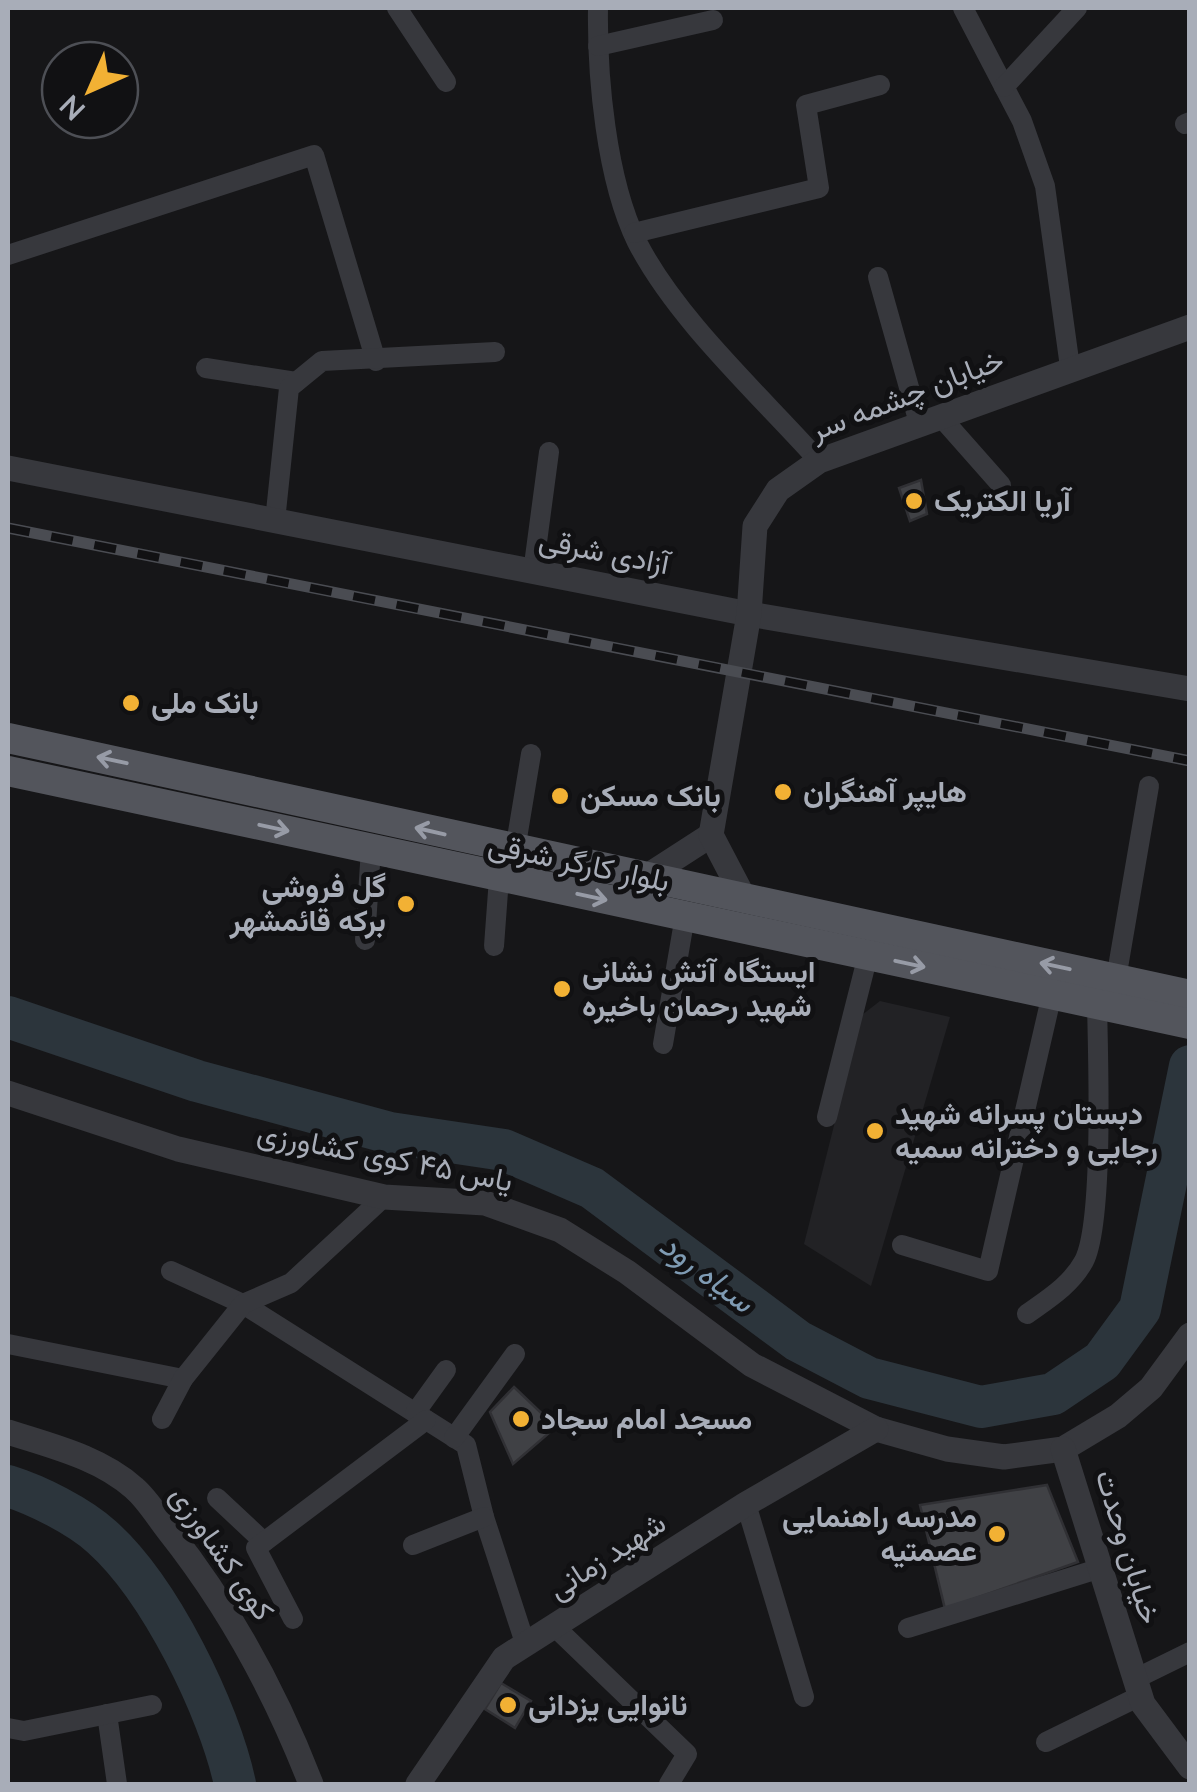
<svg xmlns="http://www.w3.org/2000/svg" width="1197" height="1792" font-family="Lato,Vazirmatn,sans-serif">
<rect width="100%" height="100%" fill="#161618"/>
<path fill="#222225" d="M 880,1001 L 950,1017 L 871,1286 L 804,1244 L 862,1015 Z"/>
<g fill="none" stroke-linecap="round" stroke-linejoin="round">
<g stroke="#2c353c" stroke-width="42">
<path d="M 8,1017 L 197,1081 L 390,1133 L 504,1150 L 592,1188 L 798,1341 L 869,1378 L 981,1407 L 1053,1394 L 1102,1361 L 1140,1309 L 1190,1066"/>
<path d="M 8,1486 C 37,1495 79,1516 102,1537 C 160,1589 219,1709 235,1784"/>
</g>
</g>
<g fill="#404145" stroke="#303034" stroke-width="2.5">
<path d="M 921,480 L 927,514 L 910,521 L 899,488 Z"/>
<path d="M 514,1387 L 556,1427 L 513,1464 L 490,1412 Z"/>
<path d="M 1047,1485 L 1078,1562 L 945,1609 L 920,1505 Z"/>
<path d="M 501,1683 L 531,1701 L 515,1728 L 485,1709 Z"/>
</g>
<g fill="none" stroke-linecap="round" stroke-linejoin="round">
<g stroke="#37383d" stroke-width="20">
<path d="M 397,8 L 446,82"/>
<path d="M 598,8 C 597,76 606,179 637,242 C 677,320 760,395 819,461"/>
<path d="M 963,8 L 1022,121 L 1045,186 L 1070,367"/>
<path d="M 598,46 L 713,20"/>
<path d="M 1004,87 L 1077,8"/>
<path d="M 1185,124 L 1190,122"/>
<path d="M 634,233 L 819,188 L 806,105 L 880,85"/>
<path d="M 8,255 L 314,155 L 376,361"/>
<path d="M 878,277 L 919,423"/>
<path d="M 206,368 L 296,382"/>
<path d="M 940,416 L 1001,485"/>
<path d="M 275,521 L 289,388 L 322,361 L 495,352"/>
<path d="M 533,572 L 549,452"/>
<path d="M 515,850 L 531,754"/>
<path d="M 365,940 L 371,849"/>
<path d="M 494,946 L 499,878"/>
<path d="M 1116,979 L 1149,786"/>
<path d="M 663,1044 L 685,916"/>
<path d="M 827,1117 L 868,955"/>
<path d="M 902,1245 L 988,1271 L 1052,994"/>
<path d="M 171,1271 L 243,1304 L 466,1445 L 484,1517 L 525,1643"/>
<path d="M 1027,1314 C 1048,1299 1071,1285 1084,1261 C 1104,1222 1098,1055 1097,1004"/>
<path d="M 8,1344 L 183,1379"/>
<path d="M 415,1413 L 446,1370"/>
<path d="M 162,1419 L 183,1379 L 243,1304 L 291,1283 L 384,1197"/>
<path d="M 454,1438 L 515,1354"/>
<path d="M 217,1498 L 264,1542"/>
<path d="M 746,1504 L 804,1697"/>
<path d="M 413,1545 L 484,1517"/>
<path d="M 293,1619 L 256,1548 L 426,1420"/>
<path d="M 556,1628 L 687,1754 L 669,1784"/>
<path d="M 908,1628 L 1101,1568"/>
<path d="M 1135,1679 L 1190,1652"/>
<path d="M 107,1714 L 117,1784"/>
<path d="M 8,1728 L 24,1731 L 152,1705"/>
<path d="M 1046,1742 L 1140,1696"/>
</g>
<g stroke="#37383d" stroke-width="25">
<path d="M 8,468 L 749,614 L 1190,689"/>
<path d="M 646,877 L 711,835"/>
<path d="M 744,898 L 711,835 L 749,614 L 755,526 L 778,490 L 819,461 L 1190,327"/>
<path d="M 8,1093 L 178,1149 L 384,1197 L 485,1203 L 560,1230 L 627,1272 L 752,1365 L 876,1429 L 947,1449 L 1004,1457 L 1063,1449 L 1118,1416 L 1151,1388 L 1190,1335"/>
<path d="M 8,1432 C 51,1446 99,1457 134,1488 C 147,1499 157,1516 168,1530 C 230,1608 275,1691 311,1784"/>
<path d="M 1063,1449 L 1143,1704 L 1190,1767"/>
<path d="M 418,1784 L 504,1658 L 746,1504 L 876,1429"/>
</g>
<g stroke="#53555c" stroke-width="30">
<path d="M 8,738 L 1190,995"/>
<path d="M 8,771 L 1190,1024"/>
</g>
<defs>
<path id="rail" d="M 8,528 L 1190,761"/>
</defs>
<use href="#rail" stroke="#4a4c52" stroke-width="11"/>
<use href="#rail" stroke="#111113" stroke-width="8" stroke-dasharray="22" stroke-linecap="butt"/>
</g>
<defs><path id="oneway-shaft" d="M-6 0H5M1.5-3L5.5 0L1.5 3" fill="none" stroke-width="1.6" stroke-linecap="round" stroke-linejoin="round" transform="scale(2.5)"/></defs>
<g stroke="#979ba6">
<use href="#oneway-shaft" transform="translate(112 760) rotate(-168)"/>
<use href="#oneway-shaft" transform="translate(274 828) rotate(12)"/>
<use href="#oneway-shaft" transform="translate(430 831) rotate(-167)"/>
<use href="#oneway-shaft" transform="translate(592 897) rotate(12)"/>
<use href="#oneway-shaft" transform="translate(910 964) rotate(12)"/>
<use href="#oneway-shaft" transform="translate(1055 966) rotate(-168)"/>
</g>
<g fill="#f2b134" stroke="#111113" stroke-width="4">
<circle cx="914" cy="501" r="10"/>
<circle cx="131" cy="703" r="10"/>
<circle cx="783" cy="792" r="10"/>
<circle cx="560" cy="796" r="10"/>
<circle cx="406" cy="904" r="10"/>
<circle cx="562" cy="989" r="10"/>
<circle cx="875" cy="1131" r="10"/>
<circle cx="521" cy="1419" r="10"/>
<circle cx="997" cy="1534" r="10"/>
<circle cx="508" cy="1705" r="10"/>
</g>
<g text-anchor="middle" stroke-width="10" stroke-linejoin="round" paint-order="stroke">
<g font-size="30" fill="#a8adb8" stroke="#111113">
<text transform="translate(907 395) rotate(-21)" y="10">خیابان چشمه سر</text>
<text transform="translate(604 552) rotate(11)" y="10">آزادی شرقی</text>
<text transform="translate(579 863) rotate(12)" y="10">بلوار کارگر شرقی</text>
<text transform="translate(385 1157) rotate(11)" y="10">یاس ۴۵ کوی کشاورزی</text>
<text transform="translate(1128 1547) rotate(73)" y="10">خیابان وحدت</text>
<text transform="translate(222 1553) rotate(55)" y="10">کوی کشاورزی</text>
<text transform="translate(607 1556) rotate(-33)" y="10">شهید زمانی</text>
</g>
<g font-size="30" font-weight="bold" fill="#a8adb8" stroke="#111113" text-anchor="start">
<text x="934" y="511">آریا الکتریک</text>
<text x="151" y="713">بانک ملی</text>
<text x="803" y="802">هایپر آهنگران</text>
<text x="580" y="806">بانک مسکن</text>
<text x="386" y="897" text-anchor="end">گل فروشی<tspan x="386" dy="34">برکه قائمشهر</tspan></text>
<text x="582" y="982">ایستگاه آتش نشانی<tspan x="582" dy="34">شهید رحمان باخیره</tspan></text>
<text x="895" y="1124">دبستان پسرانه شهید<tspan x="895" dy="34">رجایی و دخترانه سمیه</tspan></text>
<text x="541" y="1429">مسجد امام سجاد</text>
<text x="977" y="1527" text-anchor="end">مدرسه راهنمایی<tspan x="977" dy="34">عصمتیه</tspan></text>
<text x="528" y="1715">نانوایی یزدانی</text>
</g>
<g font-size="32" font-style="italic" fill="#7f9bb3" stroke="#111113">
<text transform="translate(707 1273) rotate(37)" y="11">سیاه رود</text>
</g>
</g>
<rect width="1197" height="1792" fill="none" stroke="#a8adb8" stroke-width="20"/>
<g transform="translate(90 90) rotate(225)"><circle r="48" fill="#111113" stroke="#4d4f55" stroke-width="2.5"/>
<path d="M0-8L18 38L0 25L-18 38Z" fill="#f2b134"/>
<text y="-15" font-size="28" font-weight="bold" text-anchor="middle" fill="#a8adb8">N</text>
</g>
</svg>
